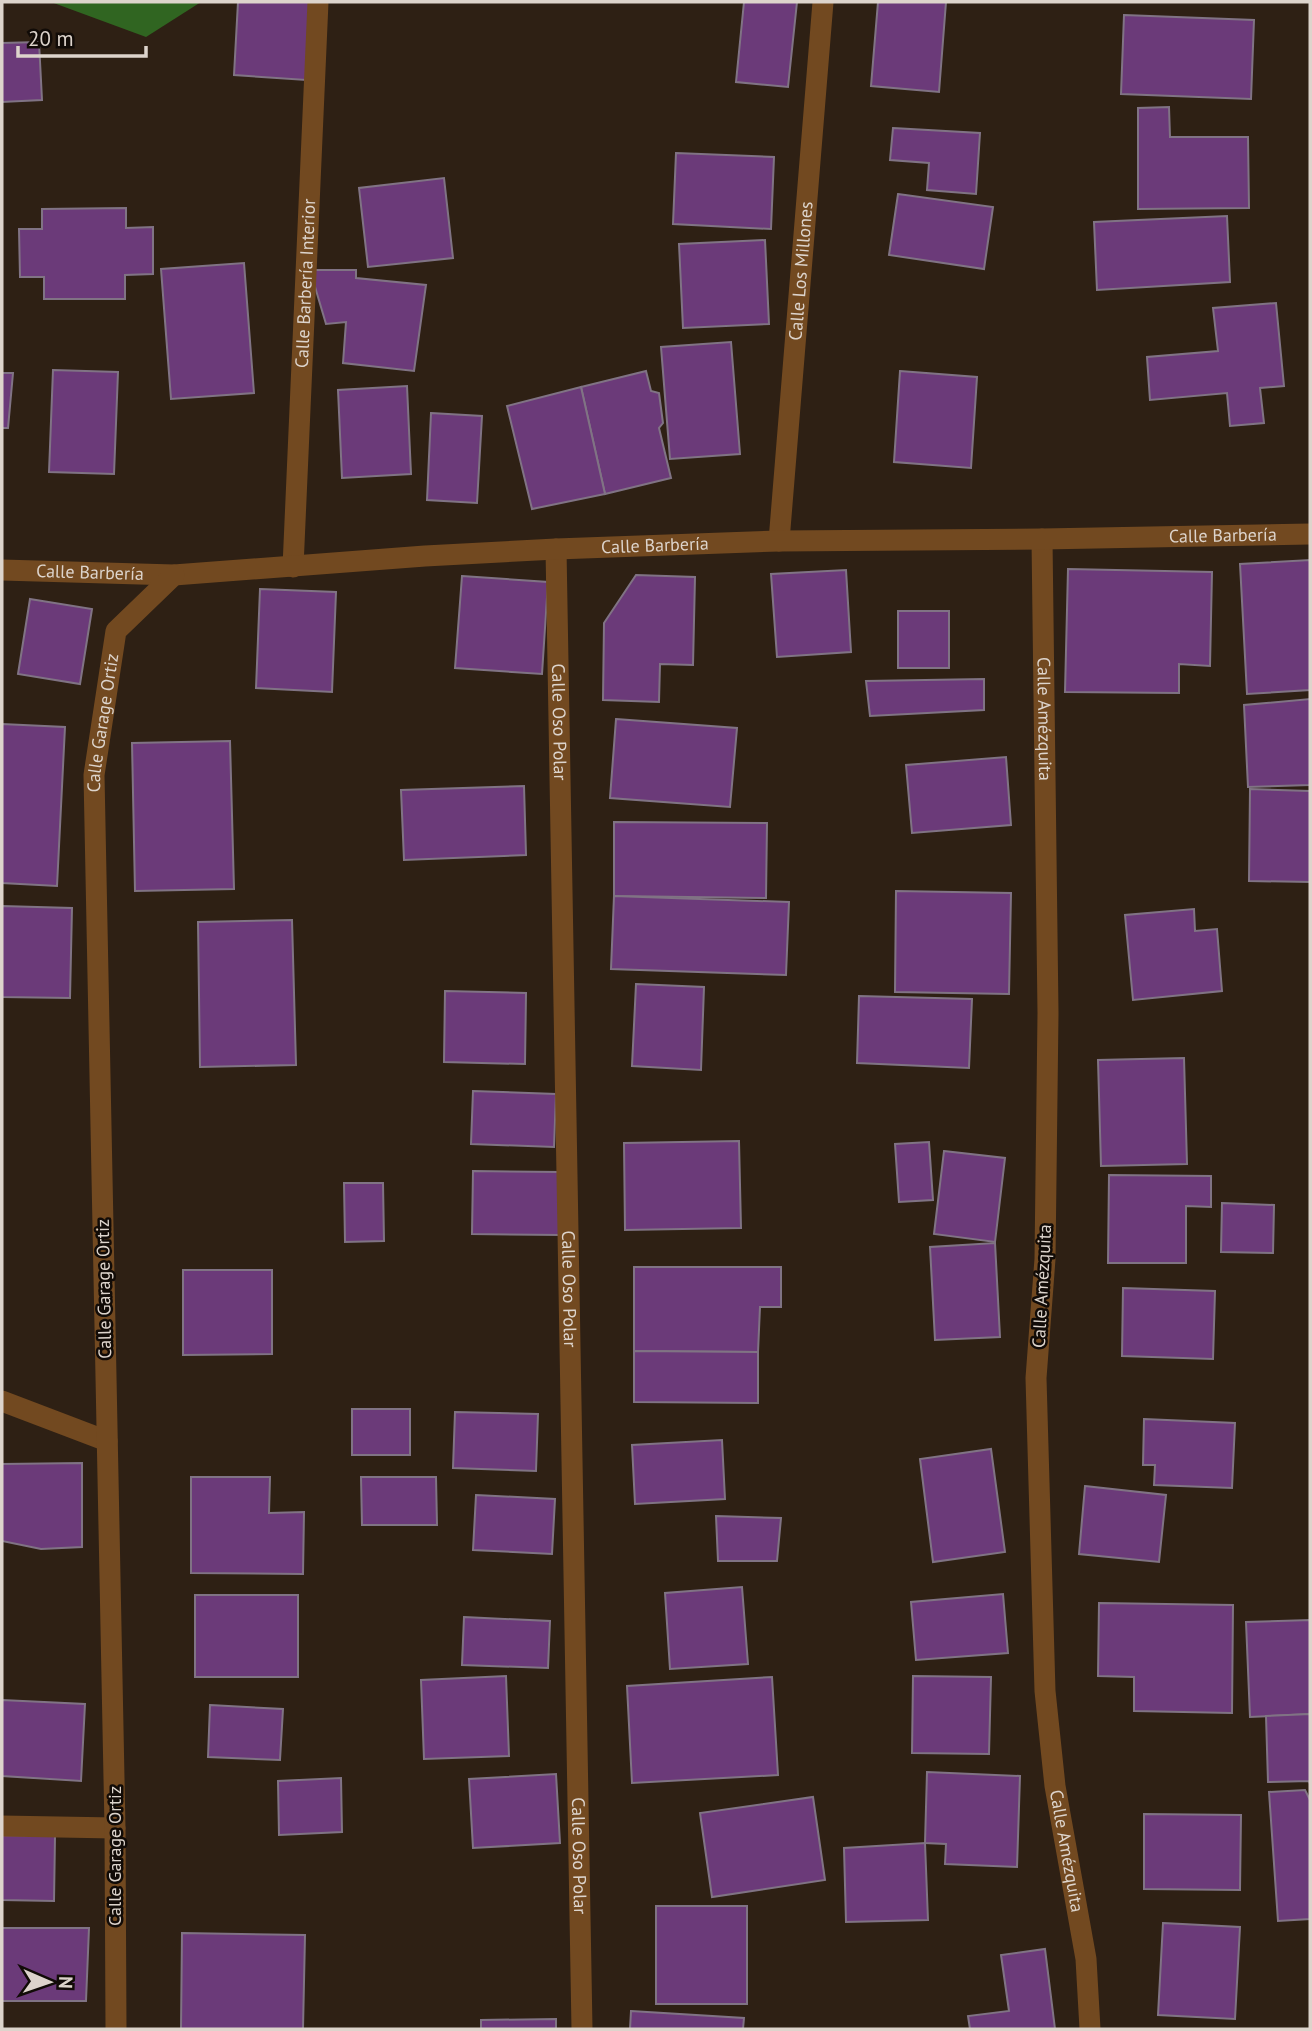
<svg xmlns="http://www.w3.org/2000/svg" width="1312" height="2031" font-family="'PT Sans',sans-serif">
<rect width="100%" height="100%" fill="#2e2014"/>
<path fill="#306521" d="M 51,2 L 201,2 L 146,37 Z"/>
<g fill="#6b3a79" stroke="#807384" stroke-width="2">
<path d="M 238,2 L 310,2 L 306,80 L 234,75 Z"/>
<path d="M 744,2 L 797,2 L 788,87 L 736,82 Z"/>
<path d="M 878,2 L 946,2 L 939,92 L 871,86 Z"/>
<path d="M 1124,15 L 1254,20 L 1251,99 L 1121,94 Z"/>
<path d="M 39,42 L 42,100 L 2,102 L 2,43 Z"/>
<path d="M 1169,107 L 1170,137 L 1248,137 L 1249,208 L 1138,209 L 1138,108 Z"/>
<path d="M 893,128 L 980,133 L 976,194 L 927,190 L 929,163 L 890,160 Z"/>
<path d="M 676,153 L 774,157 L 771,229 L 673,224 Z"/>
<path d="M 444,178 L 453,258 L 368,267 L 359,188 Z"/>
<path d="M 898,194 L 993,207 L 984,269 L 889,255 Z"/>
<path d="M 126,208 L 126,228 L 153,227 L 153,274 L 125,275 L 125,299 L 44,299 L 44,277 L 20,277 L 19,229 L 42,229 L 42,209 Z"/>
<path d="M 1227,216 L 1230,282 L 1097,290 L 1094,222 Z"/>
<path d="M 765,240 L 769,324 L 683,328 L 679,244 Z"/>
<path d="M 244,263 L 254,393 L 171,399 L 161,269 Z"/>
<path d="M 310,270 L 356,270 L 356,278 L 426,285 L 414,371 L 343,363 L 346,322 L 326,324 Z"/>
<path d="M 1276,303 L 1284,386 L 1260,388 L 1264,423 L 1230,426 L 1227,393 L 1150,400 L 1147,357 L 1218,351 L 1213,308 Z"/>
<path d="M 731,342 L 740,454 L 670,459 L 661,347 Z"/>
<path d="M 53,370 L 118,372 L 114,474 L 49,472 Z"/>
<path d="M 646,371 L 651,391 L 659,393 L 663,423 L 659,428 L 671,478 L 605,494 L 581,387 Z"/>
<path d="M 900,371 L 977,377 L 971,468 L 894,462 Z"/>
<path d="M 2,373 L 13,373 L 8,428 L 2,428 Z"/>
<path d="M 407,386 L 411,474 L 342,478 L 338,390 Z"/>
<path d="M 581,387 L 605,494 L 532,509 L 507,406 Z"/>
<path d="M 431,413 L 482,416 L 477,503 L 427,500 Z"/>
<path d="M 1310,560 L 1310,690 L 1247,694 L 1240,564 Z"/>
<path d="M 1068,569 L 1212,572 L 1210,666 L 1179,664 L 1179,693 L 1065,692 Z"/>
<path d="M 846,570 L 851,652 L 777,657 L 771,574 Z"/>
<path d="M 636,575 L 695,577 L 693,665 L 660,664 L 659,702 L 603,700 L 604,623 Z"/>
<path d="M 462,576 L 548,582 L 542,674 L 455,668 Z"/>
<path d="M 260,589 L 336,592 L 332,692 L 256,688 Z"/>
<path d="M 30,599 L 92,609 L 80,684 L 18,674 Z"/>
<rect x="898" y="611" width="51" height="57"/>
<path d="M 984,679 L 984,710 L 870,716 L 866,681 Z"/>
<path d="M 1310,699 L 1310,785 L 1248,787 L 1244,705 Z"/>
<path d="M 616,719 L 737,728 L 730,807 L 610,798 Z"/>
<path d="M 2,724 L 65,727 L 57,886 L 2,883 Z"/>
<path d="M 230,741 L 234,889 L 135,891 L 132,743 Z"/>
<path d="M 1006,757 L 1011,825 L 912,833 L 906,765 Z"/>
<path d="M 524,786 L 526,855 L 404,860 L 401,790 Z"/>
<path d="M 1250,789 L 1310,791 L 1310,882 L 1249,881 Z"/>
<path d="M 614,822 L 767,823 L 766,898 L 614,896 Z"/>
<path d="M 896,891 L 1011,893 L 1009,994 L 895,992 Z"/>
<path d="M 614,896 L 789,902 L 786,975 L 611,969 Z"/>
<path d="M 2,906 L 72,908 L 70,998 L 2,997 Z"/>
<path d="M 1194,909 L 1195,931 L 1217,929 L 1222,991 L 1133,1000 L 1125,915 Z"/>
<path d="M 292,920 L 296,1065 L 200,1067 L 198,922 Z"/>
<path d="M 636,984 L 704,987 L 701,1070 L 632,1066 Z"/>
<path d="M 445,991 L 526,993 L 525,1064 L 444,1062 Z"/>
<path d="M 859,996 L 972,999 L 969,1068 L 857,1063 Z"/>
<path d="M 1184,1058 L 1187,1164 L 1101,1166 L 1098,1060 Z"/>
<path d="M 473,1091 L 556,1094 L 554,1147 L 471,1144 Z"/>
<path d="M 739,1141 L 741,1228 L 625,1230 L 624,1143 Z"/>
<path d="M 929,1142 L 933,1200 L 899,1202 L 895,1144 Z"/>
<path d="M 944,1151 L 1005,1158 L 995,1242 L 934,1234 Z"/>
<path d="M 473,1171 L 561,1172 L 560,1235 L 472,1234 Z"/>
<path d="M 1109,1175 L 1211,1176 L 1211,1207 L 1186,1206 L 1186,1263 L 1108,1263 Z"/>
<path d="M 344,1183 L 383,1183 L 384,1241 L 345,1242 Z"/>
<path d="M 1222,1203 L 1274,1205 L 1273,1253 L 1221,1252 Z"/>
<path d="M 995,1243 L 1000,1337 L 935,1340 L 930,1247 Z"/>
<path d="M 634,1267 L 781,1267 L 781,1307 L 760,1307 L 758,1352 L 634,1351 Z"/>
<path d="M 183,1270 L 272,1270 L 272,1354 L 183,1355 Z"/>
<path d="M 1123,1288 L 1215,1291 L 1213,1359 L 1122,1356 Z"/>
<path d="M 634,1351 L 758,1352 L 758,1403 L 634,1402 Z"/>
<rect x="352" y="1409" width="58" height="46"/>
<path d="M 455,1412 L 538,1414 L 536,1471 L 453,1468 Z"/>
<path d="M 1144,1419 L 1235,1423 L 1232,1488 L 1154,1485 L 1155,1465 L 1143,1465 Z"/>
<path d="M 722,1440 L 725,1499 L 635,1504 L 632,1445 Z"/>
<path d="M 991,1449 L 1005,1552 L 933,1562 L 920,1459 Z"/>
<path d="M 82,1463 L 82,1547 L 41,1549 L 2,1541 L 2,1464 Z"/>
<path d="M 191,1477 L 270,1477 L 269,1513 L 304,1512 L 303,1574 L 191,1573 Z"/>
<path d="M 361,1477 L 436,1477 L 437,1525 L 362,1525 Z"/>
<path d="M 1085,1486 L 1166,1495 L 1159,1562 L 1079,1554 Z"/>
<path d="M 476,1495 L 555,1499 L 552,1554 L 473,1550 Z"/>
<path d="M 716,1516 L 781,1518 L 777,1561 L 718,1561 Z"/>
<path d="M 742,1587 L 748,1664 L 670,1669 L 665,1593 Z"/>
<path d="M 1003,1594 L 1008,1653 L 916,1660 L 911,1602 Z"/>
<rect x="195" y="1595" width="103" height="82"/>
<path d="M 1099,1603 L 1233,1605 L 1232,1713 L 1134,1711 L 1134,1677 L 1098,1676 Z"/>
<path d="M 464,1617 L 550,1621 L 548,1668 L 462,1665 Z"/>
<path d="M 1310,1620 L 1310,1714 L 1250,1717 L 1246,1622 Z"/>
<path d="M 506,1676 L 509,1756 L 424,1759 L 421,1680 Z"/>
<path d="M 913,1676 L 991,1677 L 989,1754 L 912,1753 Z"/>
<path d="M 772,1677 L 778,1775 L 632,1783 L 627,1686 Z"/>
<path d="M 2,1700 L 85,1704 L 81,1781 L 2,1776 Z"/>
<path d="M 210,1705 L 283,1709 L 280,1760 L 208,1757 Z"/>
<path d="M 1310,1714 L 1310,1784 L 1309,1781 L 1268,1782 L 1266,1716 Z"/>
<path d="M 927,1772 L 1020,1776 L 1017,1867 L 945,1864 L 946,1844 L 925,1843 Z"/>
<path d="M 556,1774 L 560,1843 L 473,1848 L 469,1779 Z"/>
<path d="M 341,1778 L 342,1832 L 279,1835 L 278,1781 Z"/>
<path d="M 1305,1790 L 1310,1800 L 1310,1919 L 1278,1921 L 1269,1792 Z"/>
<path d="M 813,1797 L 825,1880 L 712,1897 L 700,1813 Z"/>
<path d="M 1144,1814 L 1241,1815 L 1240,1890 L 1144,1889 Z"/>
<path d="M 2,1835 L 55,1836 L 54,1901 L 2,1900 Z"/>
<path d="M 925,1843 L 928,1920 L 846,1922 L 844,1848 Z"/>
<rect x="656" y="1906" width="91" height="98"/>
<path d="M 1163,1923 L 1240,1927 L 1235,2019 L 1158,2015 Z"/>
<path d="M 2,1928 L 89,1928 L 86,2001 L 2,2001 Z"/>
<path d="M 182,1933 L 305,1935 L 303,2029 L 181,2029 Z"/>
<path d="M 1045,1949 L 1055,2029 L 970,2029 L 968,2016 L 1009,2011 L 1001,1955 Z"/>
<path d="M 631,2011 L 744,2018 L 743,2029 L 630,2029 Z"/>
<path d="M 556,2019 L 556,2029 L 481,2029 L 481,2020 Z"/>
</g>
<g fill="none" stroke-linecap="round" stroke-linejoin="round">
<g stroke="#724920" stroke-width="21">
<path id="s1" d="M 1042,539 L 1048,1013 L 1045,1259 L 1036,1378 L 1045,1691 L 1055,1786 L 1086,1959 L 1090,2029"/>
<path id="s2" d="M 779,541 L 823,2"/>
<path id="s3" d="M 556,549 L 582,2029"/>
<path id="s4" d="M 293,567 L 318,2"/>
<path id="s5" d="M 2,570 L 174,575 L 425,556 L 556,549 L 779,541 L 1042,539 L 1310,534"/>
<path d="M 2,1401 L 107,1441"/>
<path d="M 2,1826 L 115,1828"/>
<path id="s6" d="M 116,2029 L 115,1828 L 94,775 L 116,631 L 174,575"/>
</g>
</g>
<g text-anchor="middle" stroke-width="5" stroke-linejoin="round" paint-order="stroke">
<g font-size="18" fill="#ddd4cc" stroke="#110b07">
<text dy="6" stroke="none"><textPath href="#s2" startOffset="271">Calle Los Millones</textPath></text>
<text dy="6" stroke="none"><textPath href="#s4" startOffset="284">Calle Barbería Interior</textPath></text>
<text dy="6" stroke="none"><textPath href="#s5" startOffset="1222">Calle Barbería</textPath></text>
<text dy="6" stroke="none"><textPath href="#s5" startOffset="654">Calle Barbería</textPath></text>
<text dy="6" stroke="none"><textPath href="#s5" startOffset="88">Calle Barbería</textPath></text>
<text dy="6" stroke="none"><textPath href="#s1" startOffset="180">Calle Amézquita</textPath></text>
<text dy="6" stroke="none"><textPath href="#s3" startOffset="173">Calle Oso Polar</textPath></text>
<text dy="6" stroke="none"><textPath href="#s6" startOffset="1307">Calle Garage Ortiz</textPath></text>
<text transform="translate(1042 1286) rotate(-87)" y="6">Calle Amézquita</text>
<text transform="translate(104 1289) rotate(-91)" y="6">Calle Garage Ortiz</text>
<text dy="6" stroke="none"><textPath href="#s3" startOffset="740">Calle Oso Polar</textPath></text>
<text dy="6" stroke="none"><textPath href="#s1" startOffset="1314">Calle Amézquita</textPath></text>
<text transform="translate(115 1856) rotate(-90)" y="6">Calle Garage Ortiz</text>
<text dy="6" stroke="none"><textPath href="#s3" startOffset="1307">Calle Oso Polar</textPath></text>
</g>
</g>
<rect width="1312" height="2031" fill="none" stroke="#ddd4cc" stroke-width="7"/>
<g transform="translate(49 1982) rotate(92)" stroke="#110b07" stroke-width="5" paint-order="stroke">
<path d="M0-5L12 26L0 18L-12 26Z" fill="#ddd4cc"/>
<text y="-10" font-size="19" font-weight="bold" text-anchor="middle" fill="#ddd4cc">N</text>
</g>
<path d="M18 46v10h128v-10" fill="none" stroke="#ddd4cc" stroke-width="3.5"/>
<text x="28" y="46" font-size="21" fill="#ddd4cc" stroke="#110b07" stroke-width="5" paint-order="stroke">20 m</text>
</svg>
